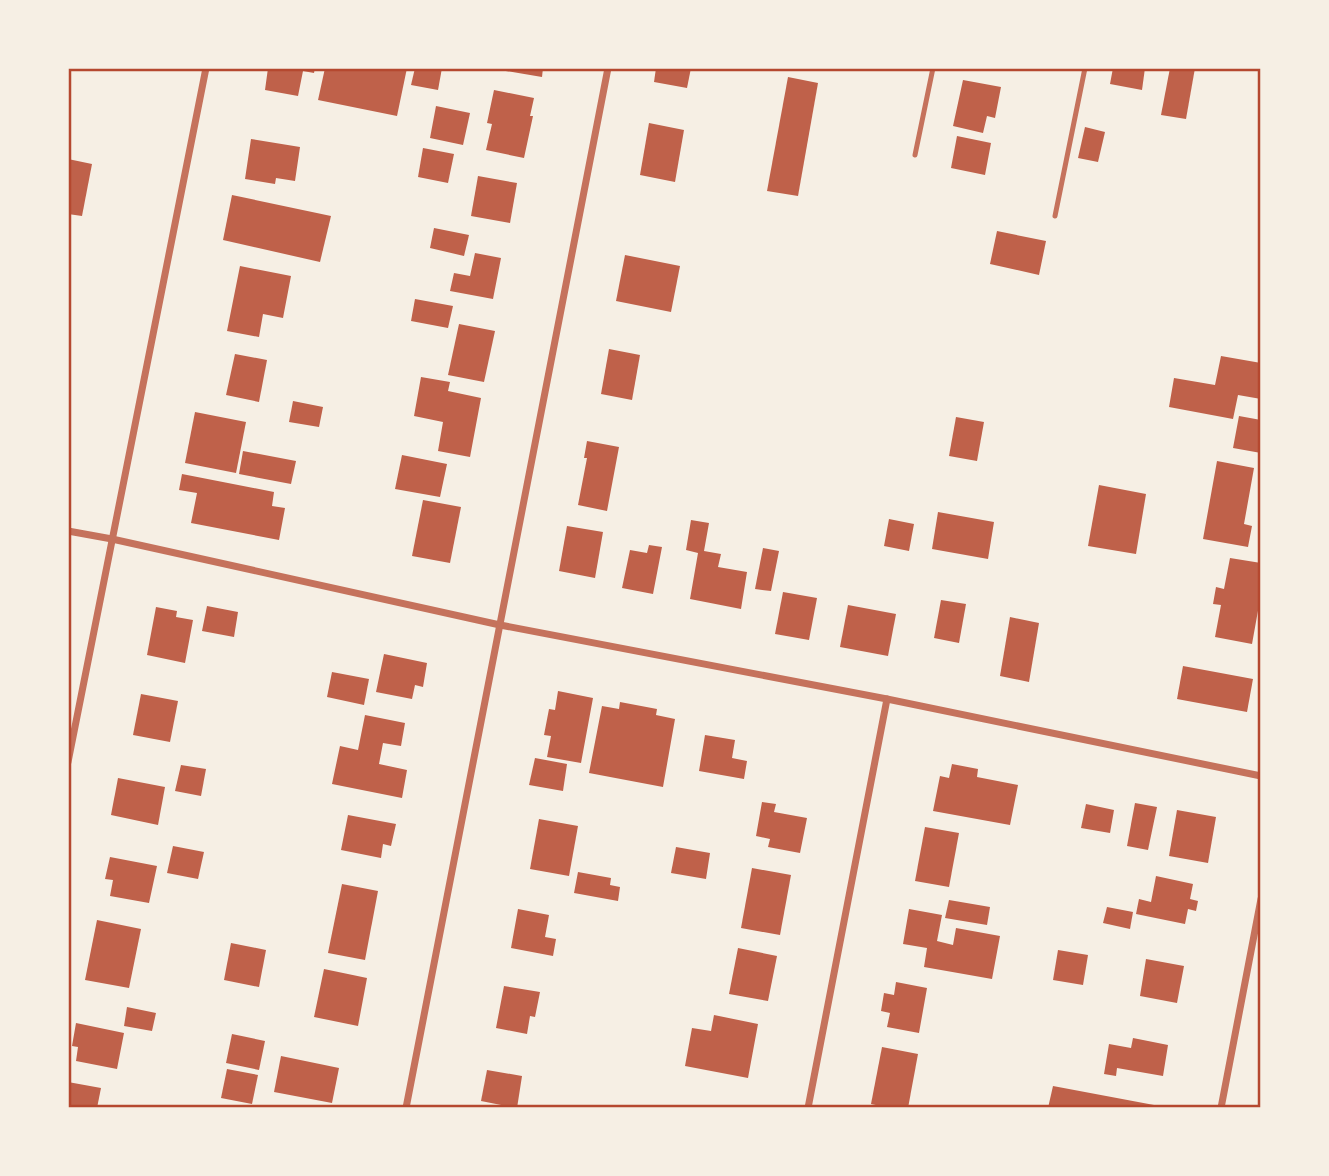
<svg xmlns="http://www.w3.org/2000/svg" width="1329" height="1176" font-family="'Space Grotesk',sans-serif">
<rect width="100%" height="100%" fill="#f6efe4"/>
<g fill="#bf614a">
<path d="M 268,68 L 315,68 L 314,73 L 303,71 L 298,96 L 265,90 Z"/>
<path d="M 325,68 L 407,68 L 397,116 L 318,100 Z"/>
<path d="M 415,68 L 442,68 L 438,90 L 411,85 Z"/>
<path d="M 500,68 L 543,68 L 542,77 L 500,70 Z"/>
<path d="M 656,68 L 691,68 L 687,88 L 654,82 Z"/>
<path d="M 1113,68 L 1145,68 L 1142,90 L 1110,84 Z"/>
<path d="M 1170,68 L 1195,68 L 1186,119 L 1161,115 Z"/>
<path d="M 788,77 L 818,83 L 798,196 L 767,191 Z"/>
<path d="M 963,80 L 1001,87 L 995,118 L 987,116 L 983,133 L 953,126 Z"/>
<path d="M 494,90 L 534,98 L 530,116 L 533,116 L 524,158 L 486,150 L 492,124 L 487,123 Z"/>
<path d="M 436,106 L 470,113 L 463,145 L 430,138 Z"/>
<path d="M 649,123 L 684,130 L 675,182 L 640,175 Z"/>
<path d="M 1085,127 L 1105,132 L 1098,162 L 1078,158 Z"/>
<path d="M 957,136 L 991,143 L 985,175 L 951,168 Z"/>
<path d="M 251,139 L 300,147 L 295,181 L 276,178 L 275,184 L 245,179 Z"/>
<path d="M 423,148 L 454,154 L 448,183 L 418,177 Z"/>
<path d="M 68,159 L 92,164 L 82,216 L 68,214 Z"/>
<path d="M 478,176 L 517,183 L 510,223 L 471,216 Z"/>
<path d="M 232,195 L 331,216 L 320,262 L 223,240 Z"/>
<path d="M 434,228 L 469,235 L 464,256 L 430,248 Z"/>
<path d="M 997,231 L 1046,241 L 1039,275 L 990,264 Z"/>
<path d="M 475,253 L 501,258 L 493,299 L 450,291 L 454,273 L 470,276 Z"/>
<path d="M 625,255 L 680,266 L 671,312 L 616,301 Z"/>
<path d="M 240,266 L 291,276 L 283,318 L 263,314 L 259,337 L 227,331 Z"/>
<path d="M 415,299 L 453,306 L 448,328 L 411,321 Z"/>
<path d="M 459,324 L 495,331 L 484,382 L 448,375 Z"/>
<path d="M 609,349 L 640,355 L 632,400 L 601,394 Z"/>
<path d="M 235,354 L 267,360 L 259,402 L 226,395 Z"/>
<path d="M 1221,356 L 1261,363 L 1261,399 L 1238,395 L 1233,419 L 1169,407 L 1174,378 L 1215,385 Z"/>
<path d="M 421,377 L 450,382 L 448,391 L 481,398 L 470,457 L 438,451 L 443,422 L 414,416 Z"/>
<path d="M 293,401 L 323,407 L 319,427 L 289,422 Z"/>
<path d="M 195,412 L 246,422 L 236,473 L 185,463 Z"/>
<path d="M 1239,416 L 1261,420 L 1261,453 L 1233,448 Z"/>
<path d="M 956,417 L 984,422 L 977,461 L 949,456 Z"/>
<path d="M 587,441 L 619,447 L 607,511 L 578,505 L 587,458 L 584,458 Z"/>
<path d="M 243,451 L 296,461 L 291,484 L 239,474 Z"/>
<path d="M 402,455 L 447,464 L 440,497 L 395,489 Z"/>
<path d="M 1217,461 L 1254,468 L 1244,524 L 1252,526 L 1248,547 L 1203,539 Z"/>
<path d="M 182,474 L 274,492 L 272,506 L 285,508 L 279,540 L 191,523 L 197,493 L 179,490 Z"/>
<path d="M 1099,485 L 1146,494 L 1136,554 L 1088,546 Z"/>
<path d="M 423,500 L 461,507 L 450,563 L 412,556 Z"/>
<path d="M 938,512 L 994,522 L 988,559 L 932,549 Z"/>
<path d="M 889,519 L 914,524 L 909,551 L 884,546 Z"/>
<path d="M 691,520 L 709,523 L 704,551 L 721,554 L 718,567 L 747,572 L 741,609 L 690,599 L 698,553 L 686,550 Z"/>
<path d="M 567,526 L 603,532 L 595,578 L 559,571 Z"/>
<path d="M 649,545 L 662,547 L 653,594 L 622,588 L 630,550 L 647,553 Z"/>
<path d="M 763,548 L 779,551 L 771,591 L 755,589 Z"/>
<path d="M 1230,558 L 1261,563 L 1261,594 L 1252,644 L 1215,637 L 1221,605 L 1213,604 L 1216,587 L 1224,589 Z"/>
<path d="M 783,592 L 817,598 L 809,640 L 775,634 Z"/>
<path d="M 941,600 L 966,604 L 959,643 L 934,638 Z"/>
<path d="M 848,605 L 896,614 L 888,656 L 840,647 Z"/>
<path d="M 207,606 L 238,612 L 234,637 L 202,631 Z"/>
<path d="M 156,607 L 177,611 L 176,617 L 193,620 L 185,663 L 147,655 Z"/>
<path d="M 1010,617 L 1039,623 L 1029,682 L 1000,676 Z"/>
<path d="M 384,654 L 427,663 L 423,687 L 415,685 L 412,699 L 376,692 Z"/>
<path d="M 1183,666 L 1253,679 L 1247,712 L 1177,699 Z"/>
<path d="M 332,672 L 369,679 L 364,705 L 327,697 Z"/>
<path d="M 558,691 L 593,698 L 581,763 L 547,757 L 551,736 L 544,735 L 549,709 L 555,710 Z"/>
<path d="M 141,694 L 178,701 L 170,742 L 133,735 Z"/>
<path d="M 620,702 L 657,709 L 656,715 L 675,719 L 663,787 L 589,773 L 602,706 L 619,709 Z"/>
<path d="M 365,715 L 405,723 L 401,746 L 383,743 L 379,764 L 407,770 L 402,798 L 332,784 L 340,746 L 358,750 Z"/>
<path d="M 705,735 L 735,740 L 732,758 L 747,761 L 744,779 L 699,771 Z"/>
<path d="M 535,758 L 567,764 L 563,791 L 529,785 Z"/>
<path d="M 952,764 L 978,769 L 977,777 L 1018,785 L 1010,825 L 933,811 L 940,776 L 949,778 Z"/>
<path d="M 181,765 L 206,769 L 201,796 L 175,791 Z"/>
<path d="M 118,778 L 165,787 L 158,825 L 111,815 Z"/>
<path d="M 762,802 L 776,804 L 774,812 L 807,818 L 800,853 L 768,847 L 770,839 L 756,836 Z"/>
<path d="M 1135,803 L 1157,807 L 1148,850 L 1127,846 Z"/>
<path d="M 1086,804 L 1114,810 L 1110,833 L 1081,828 Z"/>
<path d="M 1177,810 L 1216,817 L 1208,863 L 1169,856 Z"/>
<path d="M 348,815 L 396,824 L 391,846 L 383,844 L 381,858 L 341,850 Z"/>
<path d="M 539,819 L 578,826 L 569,876 L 530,869 Z"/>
<path d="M 925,827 L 959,833 L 949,887 L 915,881 Z"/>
<path d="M 173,846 L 204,852 L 198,879 L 167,873 Z"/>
<path d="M 676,847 L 710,853 L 706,879 L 671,873 Z"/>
<path d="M 110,857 L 157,866 L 149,903 L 110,896 L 113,880 L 105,879 Z"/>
<path d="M 752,868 L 791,875 L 780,935 L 741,928 Z"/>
<path d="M 578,872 L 611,878 L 610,885 L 620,887 L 618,901 L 574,893 Z"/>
<path d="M 1156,876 L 1193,884 L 1190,899 L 1198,901 L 1196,911 L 1188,909 L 1185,924 L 1136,914 L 1139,899 L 1151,902 Z"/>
<path d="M 342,884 L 378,891 L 365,960 L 328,953 Z"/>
<path d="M 949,900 L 990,907 L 987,925 L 945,918 Z"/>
<path d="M 1107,907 L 1133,912 L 1130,929 L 1103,923 Z"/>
<path d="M 518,909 L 549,915 L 545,937 L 556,939 L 553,956 L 511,948 Z"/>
<path d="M 909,909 L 942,915 L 937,941 L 953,945 L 956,928 L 1000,936 L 992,979 L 924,967 L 927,948 L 903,944 Z"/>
<path d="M 97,920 L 141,929 L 129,988 L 85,980 Z"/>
<path d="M 231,943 L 266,950 L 259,987 L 224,980 Z"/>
<path d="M 738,948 L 777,956 L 768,1001 L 729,994 Z"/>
<path d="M 1058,950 L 1088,955 L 1083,985 L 1053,980 Z"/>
<path d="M 1146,959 L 1184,966 L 1177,1003 L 1140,996 Z"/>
<path d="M 324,969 L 367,978 L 358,1026 L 314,1017 Z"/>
<path d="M 896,982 L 927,988 L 919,1033 L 887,1027 L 890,1013 L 881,1011 L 884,993 L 894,995 Z"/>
<path d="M 504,986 L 540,992 L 535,1017 L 530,1016 L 527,1034 L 496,1028 Z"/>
<path d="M 127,1007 L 156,1013 L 152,1031 L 124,1026 Z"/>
<path d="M 714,1015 L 758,1024 L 748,1078 L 685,1066 L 692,1028 L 711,1031 Z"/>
<path d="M 76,1023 L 124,1033 L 117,1069 L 76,1061 L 78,1047 L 72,1046 Z"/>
<path d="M 232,1034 L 265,1041 L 259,1070 L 226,1063 Z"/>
<path d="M 1133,1038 L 1168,1045 L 1163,1076 L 1117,1068 L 1116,1076 L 1104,1074 L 1109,1044 L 1131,1048 Z"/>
<path d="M 882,1047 L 918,1054 L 908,1108 L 890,1108 L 871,1104 Z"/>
<path d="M 281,1056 L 339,1068 L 332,1103 L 274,1092 Z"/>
<path d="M 227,1069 L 258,1075 L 252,1104 L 221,1098 Z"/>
<path d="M 487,1070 L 522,1076 L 517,1108 L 481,1101 Z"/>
<path d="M 68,1082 L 101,1088 L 97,1108 L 68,1108 Z"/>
<path d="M 1053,1086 L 1154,1105 L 1154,1108 L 1048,1108 Z"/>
</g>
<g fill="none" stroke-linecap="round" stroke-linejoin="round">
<g stroke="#c5725c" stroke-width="5">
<path d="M 915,155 L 933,68"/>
<path d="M 1055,216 L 1085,68"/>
</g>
<g stroke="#c5725c" stroke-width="7">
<path d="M 68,531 L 112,539 L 500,625 L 887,699 L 1261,776"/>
<path d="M 68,762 L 206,68"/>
<path d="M 406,1108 L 608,68"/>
<path d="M 808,1108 L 887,699"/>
<path d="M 1221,1108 L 1261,899"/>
</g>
</g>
<rect width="1329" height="1176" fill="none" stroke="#f6efe4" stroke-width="140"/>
<rect x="70" y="70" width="1189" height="1036" fill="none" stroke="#b5482f" stroke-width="2.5"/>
</svg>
